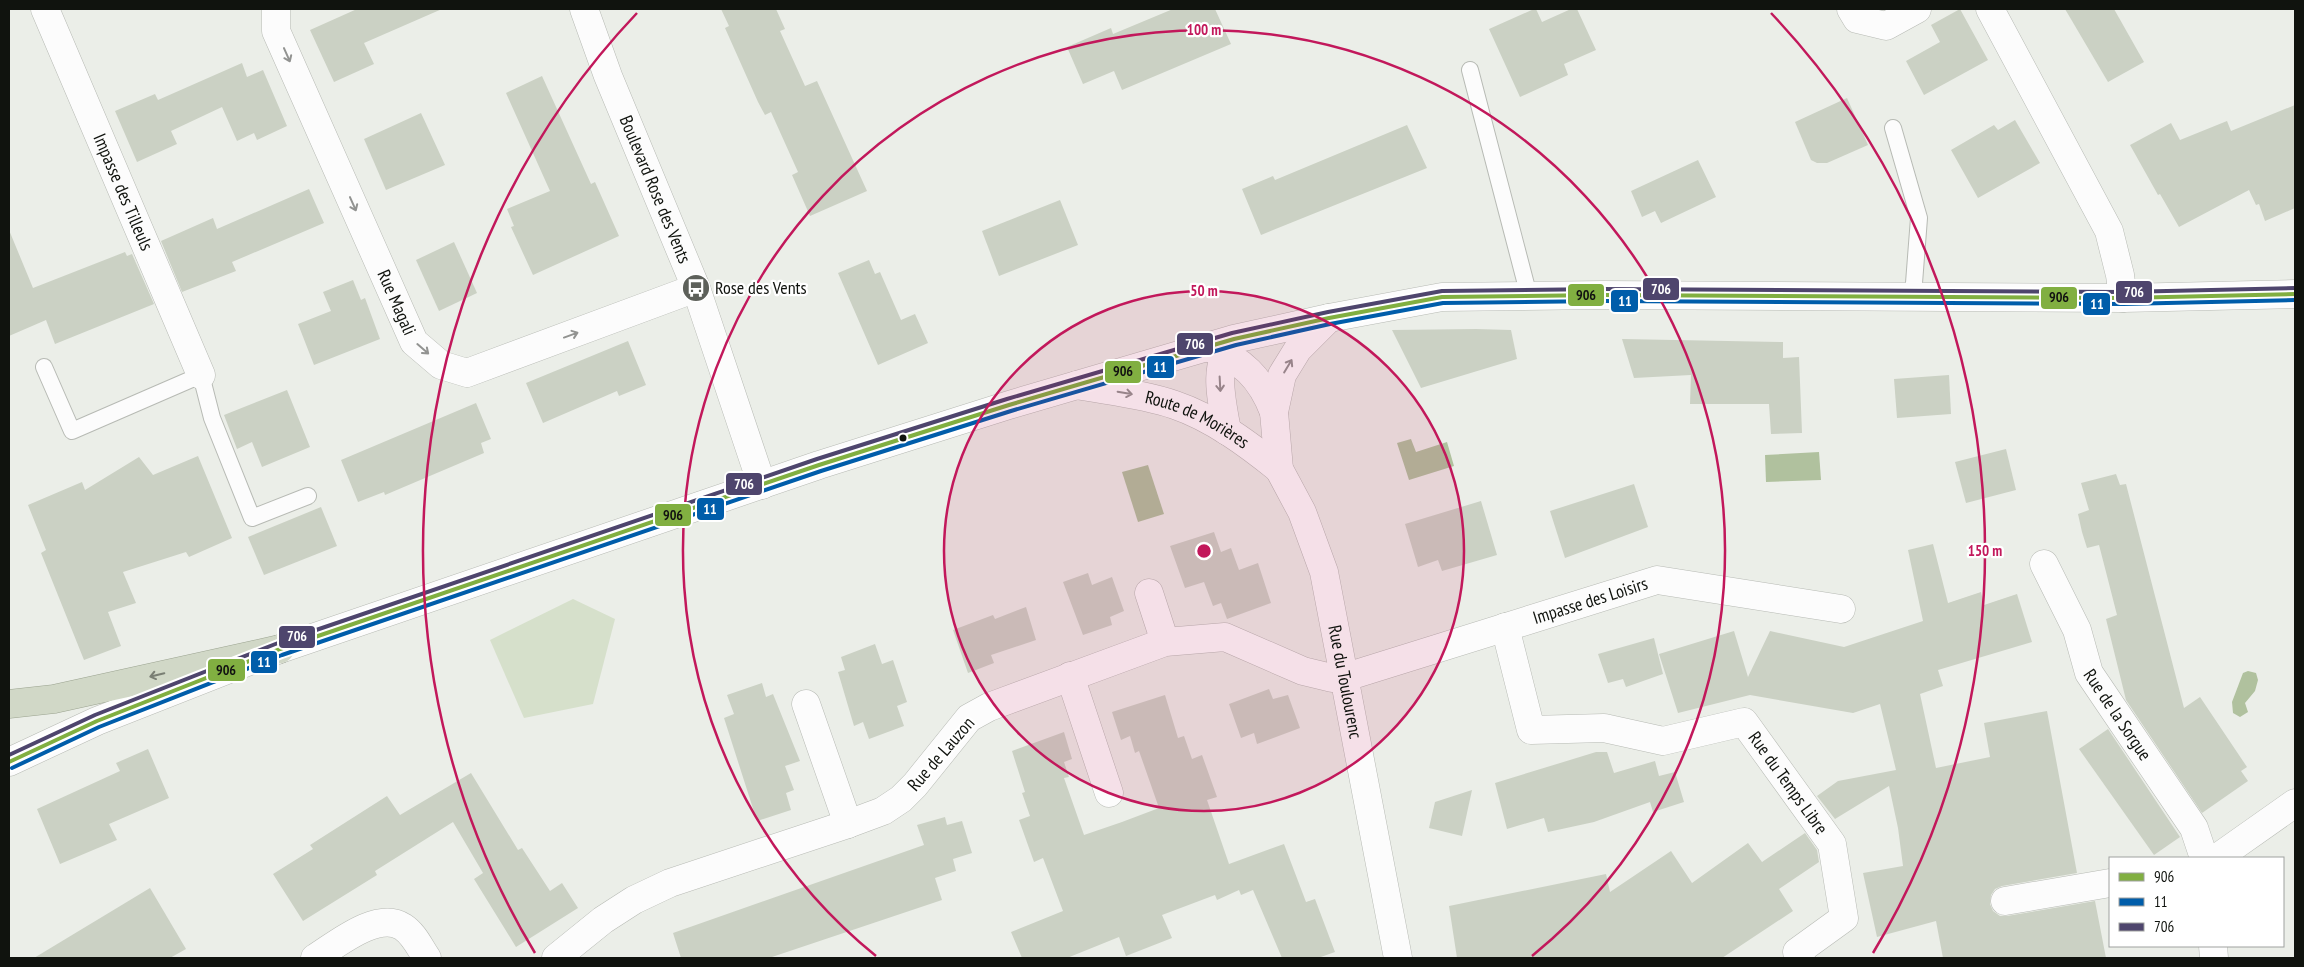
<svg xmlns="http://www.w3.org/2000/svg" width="2304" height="967" font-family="'PT Sans Narrow',sans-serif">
<rect width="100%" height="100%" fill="#ebeee8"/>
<path fill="#d6e0cb" d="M 573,599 L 615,619 L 593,704 L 524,718 L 490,640 Z"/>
<g fill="#b0c19e">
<path d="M 1411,439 L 1416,452 L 1447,442 L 1454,466 L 1409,480 L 1397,443 Z"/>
<path d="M 1819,452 L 1821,480 L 1766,482 L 1765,455 Z"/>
<path d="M 1148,465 L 1164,514 L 1138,522 L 1122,472 Z"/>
<path d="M 2248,671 L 2256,673 L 2258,680 L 2255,691 L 2245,703 L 2248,712 L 2240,717 L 2233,713 L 2232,702 L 2243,673 Z"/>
</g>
<g fill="#cbd1c4">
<path d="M 357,9 L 442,9 L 364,43 L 374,64 L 334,82 L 310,30 Z"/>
<path d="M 721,9 L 776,9 L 785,29 L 780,31 L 805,86 L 817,81 L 867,191 L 810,216 L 792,175 L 798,172 L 771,112 L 765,115 L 758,102 L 725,28 L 729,26 Z"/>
<path d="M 1173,9 L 1215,9 L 1231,44 L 1122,90 L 1114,71 L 1083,84 L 1067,47 L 1111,28 L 1113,34 Z"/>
<path d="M 1534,9 L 1536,9 L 1542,22 L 1571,9 L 1577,9 L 1596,50 L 1564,64 L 1568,75 L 1520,97 L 1489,29 Z"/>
<path d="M 1960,9 L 1988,60 L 1924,95 L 1906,61 L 1940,42 L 1931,25 Z"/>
<path d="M 2065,9 L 2114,9 L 2144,62 L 2108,82 Z"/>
<path d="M 242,63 L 247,77 L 263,70 L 287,126 L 257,140 L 254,133 L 237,141 L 222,107 L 171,131 L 177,144 L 137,162 L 115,111 L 155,94 L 158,100 Z"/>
<path d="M 542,76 L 591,184 L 595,182 L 619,236 L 533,275 L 511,227 L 514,226 L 507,209 L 550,191 L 506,93 Z"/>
<path d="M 1847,98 L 1868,145 L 1827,163 L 1817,163 L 1811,160 L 1795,122 Z"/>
<path d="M 2295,105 L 2295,208 L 2265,221 L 2259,204 L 2256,205 L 2249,190 L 2179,227 L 2160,194 L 2158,195 L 2130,145 L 2171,123 L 2180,140 L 2227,121 L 2231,131 Z"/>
<path d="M 421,113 L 445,165 L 386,190 L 364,139 Z"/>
<path d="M 2015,120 L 2040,163 L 1978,198 L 1951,150 L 1994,125 L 1998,130 Z"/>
<path d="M 1407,125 L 1427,168 L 1261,235 L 1242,189 L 1273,176 L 1275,180 Z"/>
<path d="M 1698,160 L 1716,197 L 1661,223 L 1655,211 L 1642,217 L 1631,191 Z"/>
<path d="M 309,189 L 324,223 L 232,262 L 236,271 L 182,292 L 161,241 L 213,218 L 217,229 Z"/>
<path d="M 1060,200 L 1078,245 L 999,276 L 982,231 Z"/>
<path d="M 9,230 L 33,288 L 125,252 L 127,256 L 132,254 L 154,304 L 55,344 L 46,320 L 9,336 Z"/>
<path d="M 454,242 L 477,293 L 439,311 L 416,260 Z"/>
<path d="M 869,260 L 875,274 L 880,272 L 901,320 L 915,314 L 928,343 L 878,365 L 838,273 Z"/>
<path d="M 353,280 L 361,300 L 365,298 L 380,339 L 314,365 L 298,324 L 331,311 L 323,292 Z"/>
<path d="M 1476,329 L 1511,330 L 1517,359 L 1421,388 L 1392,330 Z"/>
<path d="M 1622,339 L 1783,342 L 1783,358 L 1799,357 L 1802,433 L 1771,434 L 1769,404 L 1690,404 L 1691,375 L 1634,378 Z"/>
<path d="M 628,341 L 646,385 L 619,396 L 617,391 L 543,423 L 526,383 Z"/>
<path d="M 1949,375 L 1951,414 L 1897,418 L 1894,379 Z"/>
<path d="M 287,390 L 310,447 L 262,467 L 252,442 L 237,449 L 224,415 Z"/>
<path d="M 476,403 L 491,439 L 481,443 L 484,453 L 385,495 L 384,492 L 358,502 L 341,460 Z"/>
<path d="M 2006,449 L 2016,490 L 1966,503 L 1955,462 Z"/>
<path d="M 198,456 L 232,538 L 189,557 L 186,552 L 123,572 L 136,603 L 108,612 L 121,646 L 84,660 L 41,553 L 46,550 L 28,505 L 82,482 L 85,490 L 139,457 L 153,475 Z"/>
<path d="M 2116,474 L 2120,485 L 2126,484 L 2184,708 L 2200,697 L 2247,767 L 2241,771 L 2248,781 L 2202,813 L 2126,700 L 2106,619 L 2117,615 L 2106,572 L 2099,545 L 2087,548 L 2082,532 L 2078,514 L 2089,510 L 2081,483 Z"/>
<path d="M 1634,484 L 1648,527 L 1565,558 L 1550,511 Z"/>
<path d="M 1481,501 L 1497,555 L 1442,571 L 1438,560 L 1418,567 L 1405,524 Z"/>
<path d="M 321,507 L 337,546 L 264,575 L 248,537 Z"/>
<path d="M 1214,532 L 1221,552 L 1231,548 L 1239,570 L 1258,563 L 1271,603 L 1227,619 L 1221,603 L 1213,606 L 1204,582 L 1185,588 L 1170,546 Z"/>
<path d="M 1933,544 L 1948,603 L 1981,592 L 1984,605 L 2017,594 L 2032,642 L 1938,670 L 1943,686 L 1920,694 L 1936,768 L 1990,757 L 1984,723 L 2047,711 L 2077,873 L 2002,886 L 1995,889 L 1991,895 L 1990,904 L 1993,911 L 2000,916 L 2007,916 L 2095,901 L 2106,958 L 1943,958 L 1936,921 L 1877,937 L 1863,873 L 1903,866 L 1898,828 L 1889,786 L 1835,819 L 1817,796 L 1838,781 L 1896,770 L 1880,704 L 1853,713 L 1750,695 L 1678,713 L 1659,654 L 1734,631 L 1748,677 L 1770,631 L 1844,647 L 1923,621 L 1908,550 Z"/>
<path d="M 1088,573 L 1092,585 L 1112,577 L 1124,611 L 1110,617 L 1112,625 L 1083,635 L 1063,582 Z"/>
<path d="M 1026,607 L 1036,640 L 991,655 L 994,663 L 968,673 L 953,630 L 993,615 L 995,619 Z"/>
<path d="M 1654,638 L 1663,674 L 1626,687 L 1623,679 L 1608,683 L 1598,654 Z"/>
<path d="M 875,644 L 882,664 L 893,660 L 907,702 L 897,706 L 904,726 L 869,739 L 863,722 L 854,726 L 838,672 L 845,670 L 841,657 Z"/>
<path d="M 762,683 L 766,697 L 773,694 L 800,761 L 785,766 L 794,790 L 786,793 L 791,810 L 757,821 L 724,718 L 734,714 L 727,695 Z"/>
<path d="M 1269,689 L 1273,699 L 1288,695 L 1300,728 L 1257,744 L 1254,733 L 1241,738 L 1229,704 Z"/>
<path d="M 1165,695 L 1178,738 L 1184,736 L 1192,759 L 1202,755 L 1217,797 L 1207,800 L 1229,864 L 1284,844 L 1306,902 L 1315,899 L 1335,952 L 1318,958 L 1282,958 L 1253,890 L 1241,895 L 1239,890 L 1217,900 L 1215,895 L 1162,915 L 1172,938 L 1126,956 L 1119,937 L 1067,958 L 1022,958 L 1011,932 L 1063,911 L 1043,858 L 1034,862 L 1019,820 L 1030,816 L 1022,793 L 1025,792 L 1012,751 L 1064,732 L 1072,759 L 1064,762 L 1069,777 L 1064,778 L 1084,835 L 1122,822 L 1159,808 L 1139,751 L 1135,753 L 1130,736 L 1121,740 L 1112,712 Z"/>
<path d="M 2108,729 L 2180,837 L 2154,855 L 2079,749 Z"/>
<path d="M 148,749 L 169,798 L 109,824 L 117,840 L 60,864 L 37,809 L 120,771 L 116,763 Z"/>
<path d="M 1596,752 L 1607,752 L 1614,773 L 1655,761 L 1659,776 L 1675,772 L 1684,802 L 1653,812 L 1650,802 L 1594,822 L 1548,832 L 1544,818 L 1507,829 L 1495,783 Z"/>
<path d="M 471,773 L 518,850 L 522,848 L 550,891 L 562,883 L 578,908 L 516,947 L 474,879 L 483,873 L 453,822 L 375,871 L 377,875 L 303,921 L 273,874 L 313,849 L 310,845 L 387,796 L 400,815 Z"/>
<path d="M 1472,790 L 1462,836 L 1429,828 L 1435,802 Z"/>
<path d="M 945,817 L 947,825 L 962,821 L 972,853 L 953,859 L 956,871 L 935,878 L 942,900 L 769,958 L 681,958 L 673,933 L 924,845 L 917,825 Z"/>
<path d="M 1805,833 L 1817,850 L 1819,862 L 1779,889 L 1793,911 L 1722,958 L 1457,958 L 1449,906 L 1606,874 L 1610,892 L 1671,851 L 1692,883 L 1748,843 L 1762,862 Z"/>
<path d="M 150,888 L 186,949 L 170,958 L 34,958 Z"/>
</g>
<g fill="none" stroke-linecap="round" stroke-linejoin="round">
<defs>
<g id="lane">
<path d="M 1470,70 L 1529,296"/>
<path d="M 1893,128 L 1919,218 L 1913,296"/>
<path d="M 44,367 L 72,431 L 201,375 L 212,418 L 252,518 L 308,496"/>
</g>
<g id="street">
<path id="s1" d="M 45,9 L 201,375"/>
<path id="s2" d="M 276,9 L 276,31 L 414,342 L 441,365 L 467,373 L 696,288"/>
<path id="s3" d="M 584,9 L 608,76 L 696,288 L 762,485"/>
<path d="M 1851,9 L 1857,19 L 1886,26 L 1917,9"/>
<path d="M 1990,9 L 2109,231 L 2120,275 L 2123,298"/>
<path id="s4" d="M 1329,318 L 1298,349 L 1282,375 L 1274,412 L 1279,469 L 1302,512 L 1324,572 L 1398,958"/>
<path d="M 1207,347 C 1242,359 1261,378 1274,412"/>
<path id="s5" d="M 1077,385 C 1109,391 1143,394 1175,405 C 1213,418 1248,444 1279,469"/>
<path d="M 1227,431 C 1222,401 1212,367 1233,340"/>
<path id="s6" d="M 2044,564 L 2077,630 L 2089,673 L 2194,828 L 2204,858"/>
<path d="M 1149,593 L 1165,642"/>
<path id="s7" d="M 1505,627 L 1531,730 L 1604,728 L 1663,741 L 1744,722 L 1832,844 L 1844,918 L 1797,952 L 1801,958"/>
<path d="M 1070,676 L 1109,793"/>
<path d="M 806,704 L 848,824"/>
<path d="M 2217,858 L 2295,803"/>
<path d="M 2005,901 L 2110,883"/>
<path d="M 2213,946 L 2214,958"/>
<path d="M 315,958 C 336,945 378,910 403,927 C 414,934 420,948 427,958"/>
<path id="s8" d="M 556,958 L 603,920 L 634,900 L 670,883 L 848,824 L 883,811 L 901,799 L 915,785 L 969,718 L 989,707 L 1165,642 L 1225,637 L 1303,671 L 1332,678 L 1346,677 L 1657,580 L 1841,609"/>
</g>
<path id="secondary" d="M 9,762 L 97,721 L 280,649 L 819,465 L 1009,405 L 1234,339 L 1329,318 L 1442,297 L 1602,295 L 2123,298 L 2295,294"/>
<path id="highway" d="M 9,704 L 54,699 L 280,649"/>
</defs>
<use href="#lane" stroke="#b7bab4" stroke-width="18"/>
<use href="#street" stroke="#b7bab4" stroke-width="29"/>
<use href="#secondary" stroke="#b7bab4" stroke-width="29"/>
<use href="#highway" stroke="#9ba390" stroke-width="29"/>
<use href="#lane" stroke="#fcfcfc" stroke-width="16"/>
<use href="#street" stroke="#fcfcfc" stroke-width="28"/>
<use href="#secondary" stroke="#fcfcfc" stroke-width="28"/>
<use href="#highway" stroke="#d1d8c7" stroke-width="28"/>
<defs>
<path id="bus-1" d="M 9,762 L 97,721 L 280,649 L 819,465 L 1009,405 L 1234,339 L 1329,318 L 1442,297 L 1602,295 L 2123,298 L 2295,294"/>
<path id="bus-2" d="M 12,768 L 99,727 L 282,655 L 821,471 L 1011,411 L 1236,345 L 1330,324 L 1443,303 L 1602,301 L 2123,304 L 2295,300"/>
<path id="bus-3" d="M 9,755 L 95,715 L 278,643 L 817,459 L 1007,399 L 1232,333 L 1328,312 L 1442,291 L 1602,289 L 2123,292 L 2295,288"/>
</defs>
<use href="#bus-1" stroke="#fff" stroke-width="8"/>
<use href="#bus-2" stroke="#fff" stroke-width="8"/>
<use href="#bus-3" stroke="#fff" stroke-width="8"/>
<use href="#bus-1" stroke="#81af41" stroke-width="4"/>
<use href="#bus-2" stroke="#005daa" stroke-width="4"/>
<use href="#bus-3" stroke="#4e456d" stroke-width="4"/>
</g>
<defs><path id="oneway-shaft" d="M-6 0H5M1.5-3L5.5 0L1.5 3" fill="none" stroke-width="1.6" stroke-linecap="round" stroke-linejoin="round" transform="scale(1.25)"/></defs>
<g stroke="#929391">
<use href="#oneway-shaft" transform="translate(287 55) rotate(66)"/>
<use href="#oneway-shaft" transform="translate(353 204) rotate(66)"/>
<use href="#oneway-shaft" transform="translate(571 335) rotate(-20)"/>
<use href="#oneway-shaft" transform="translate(423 349) rotate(41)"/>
<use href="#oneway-shaft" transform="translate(1288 366) rotate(-59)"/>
<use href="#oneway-shaft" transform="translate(1220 384) rotate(87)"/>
<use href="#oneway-shaft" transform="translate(1125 393) rotate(10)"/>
</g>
<use stroke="#7a7f74" href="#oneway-shaft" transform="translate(157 675) rotate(167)"/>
<circle cx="1204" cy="551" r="260" fill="#c2185b" fill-opacity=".12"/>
<g fill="none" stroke="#c2185b" stroke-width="2.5">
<circle cx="1204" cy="551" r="260"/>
<path d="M876 956A521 521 0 1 1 1532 956"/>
<path d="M535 953A781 781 0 0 1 637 13M1771 13A781 781 0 0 1 1873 953"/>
</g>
<defs>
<symbol id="bus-disc" viewBox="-11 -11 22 22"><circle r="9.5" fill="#5d605a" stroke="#fff"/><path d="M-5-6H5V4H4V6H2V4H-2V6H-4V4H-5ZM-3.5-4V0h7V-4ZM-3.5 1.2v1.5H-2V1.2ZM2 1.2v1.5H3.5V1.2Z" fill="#fff"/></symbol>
</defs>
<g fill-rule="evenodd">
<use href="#bus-disc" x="680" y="272" width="32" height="32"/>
</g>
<circle fill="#10130e" stroke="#fff" stroke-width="2" cx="903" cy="438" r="4.5"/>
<g text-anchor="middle" stroke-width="4.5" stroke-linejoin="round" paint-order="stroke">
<g font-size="18" fill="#10130e" stroke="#fff">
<text dy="6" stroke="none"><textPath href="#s3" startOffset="194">Boulevard Rose des Vents</textPath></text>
<text dy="6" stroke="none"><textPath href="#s1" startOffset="199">Impasse des Tilleuls</textPath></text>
<text dy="6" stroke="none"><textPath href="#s2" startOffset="319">Rue Magali</textPath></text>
<text dy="6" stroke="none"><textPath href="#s5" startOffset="126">Route de Morières</textPath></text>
<text dy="6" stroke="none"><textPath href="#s8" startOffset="1145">Impasse des Loisirs</textPath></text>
<text dy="6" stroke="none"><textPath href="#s4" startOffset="394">Rue du Toulourenc</textPath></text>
<text dy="6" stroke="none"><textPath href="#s6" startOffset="169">Rue de la Sorgue</textPath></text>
<text transform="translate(941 754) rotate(-49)" y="6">Rue de Lauzon</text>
<text dy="6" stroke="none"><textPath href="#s7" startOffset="398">Rue du Temps Libre</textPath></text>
</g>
<g font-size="18" fill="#10130e" stroke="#fff" text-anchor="start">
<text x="715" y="294">Rose des Vents</text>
</g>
</g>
<circle cx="1204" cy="551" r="8" fill="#c2185b" stroke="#fff" stroke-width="2.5"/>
<g font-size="15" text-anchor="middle" font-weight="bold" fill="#c2185b" stroke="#fff" stroke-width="4.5" stroke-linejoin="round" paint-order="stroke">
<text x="1204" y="35">100 m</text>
<text x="1204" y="296">50 m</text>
<text x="1985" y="556">150 m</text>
</g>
<g stroke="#fff" stroke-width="2">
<rect x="1642" y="277" width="38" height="24" rx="5" fill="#4e456d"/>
<rect x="2115" y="280" width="38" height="24" rx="5" fill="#4e456d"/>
<rect x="1567" y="283" width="38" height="24" rx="5" fill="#81af41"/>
<rect x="2040" y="286" width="38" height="24" rx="5" fill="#81af41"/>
<rect x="1610" y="289" width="29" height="24" rx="5" fill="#005daa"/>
<rect x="2082" y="292" width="29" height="24" rx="5" fill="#005daa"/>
<rect x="1176" y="332" width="38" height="24" rx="5" fill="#4e456d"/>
<rect x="1146" y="355" width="29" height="24" rx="5" fill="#005daa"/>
<rect x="1104" y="360" width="38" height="24" rx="5" fill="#81af41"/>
<rect x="725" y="472" width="38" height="24" rx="5" fill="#4e456d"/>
<rect x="696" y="497" width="29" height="24" rx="5" fill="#005daa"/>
<rect x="654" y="503" width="38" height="24" rx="5" fill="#81af41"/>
<rect x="278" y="625" width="38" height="24" rx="5" fill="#4e456d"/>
<rect x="250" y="650" width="28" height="24" rx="5" fill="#005daa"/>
<rect x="207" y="658" width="39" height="24" rx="5" fill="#81af41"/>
</g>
<g font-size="14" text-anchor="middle" font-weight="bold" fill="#fff">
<text x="1661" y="294">706</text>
<text x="2134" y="297">706</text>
<text x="1625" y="306">11</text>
<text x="2097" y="309">11</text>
<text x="1195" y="349">706</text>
<text x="1160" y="372">11</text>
<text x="744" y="489">706</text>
<text x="710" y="514">11</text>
<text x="297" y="641">706</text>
<text x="264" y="667">11</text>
</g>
<g font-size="14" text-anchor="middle" font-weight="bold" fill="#111">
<text x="1586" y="300">906</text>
<text x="2059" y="302">906</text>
<text x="1123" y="376">906</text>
<text x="673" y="520">906</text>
<text x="226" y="675">906</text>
</g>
<rect width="2304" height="967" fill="none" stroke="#10130e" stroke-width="20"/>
<rect x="2109" y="857" width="175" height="90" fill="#ffffff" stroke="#9fa19f"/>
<rect x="2119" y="873" width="25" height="8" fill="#81af41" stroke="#9fa19f"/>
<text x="2154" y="882" font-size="15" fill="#10130e">906</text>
<rect x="2119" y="898" width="25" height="8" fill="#005daa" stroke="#9fa19f"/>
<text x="2154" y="907" font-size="15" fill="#10130e">11</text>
<rect x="2119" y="923" width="25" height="8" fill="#4e456d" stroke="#9fa19f"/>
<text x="2154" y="932" font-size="15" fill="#10130e">706</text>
</svg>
